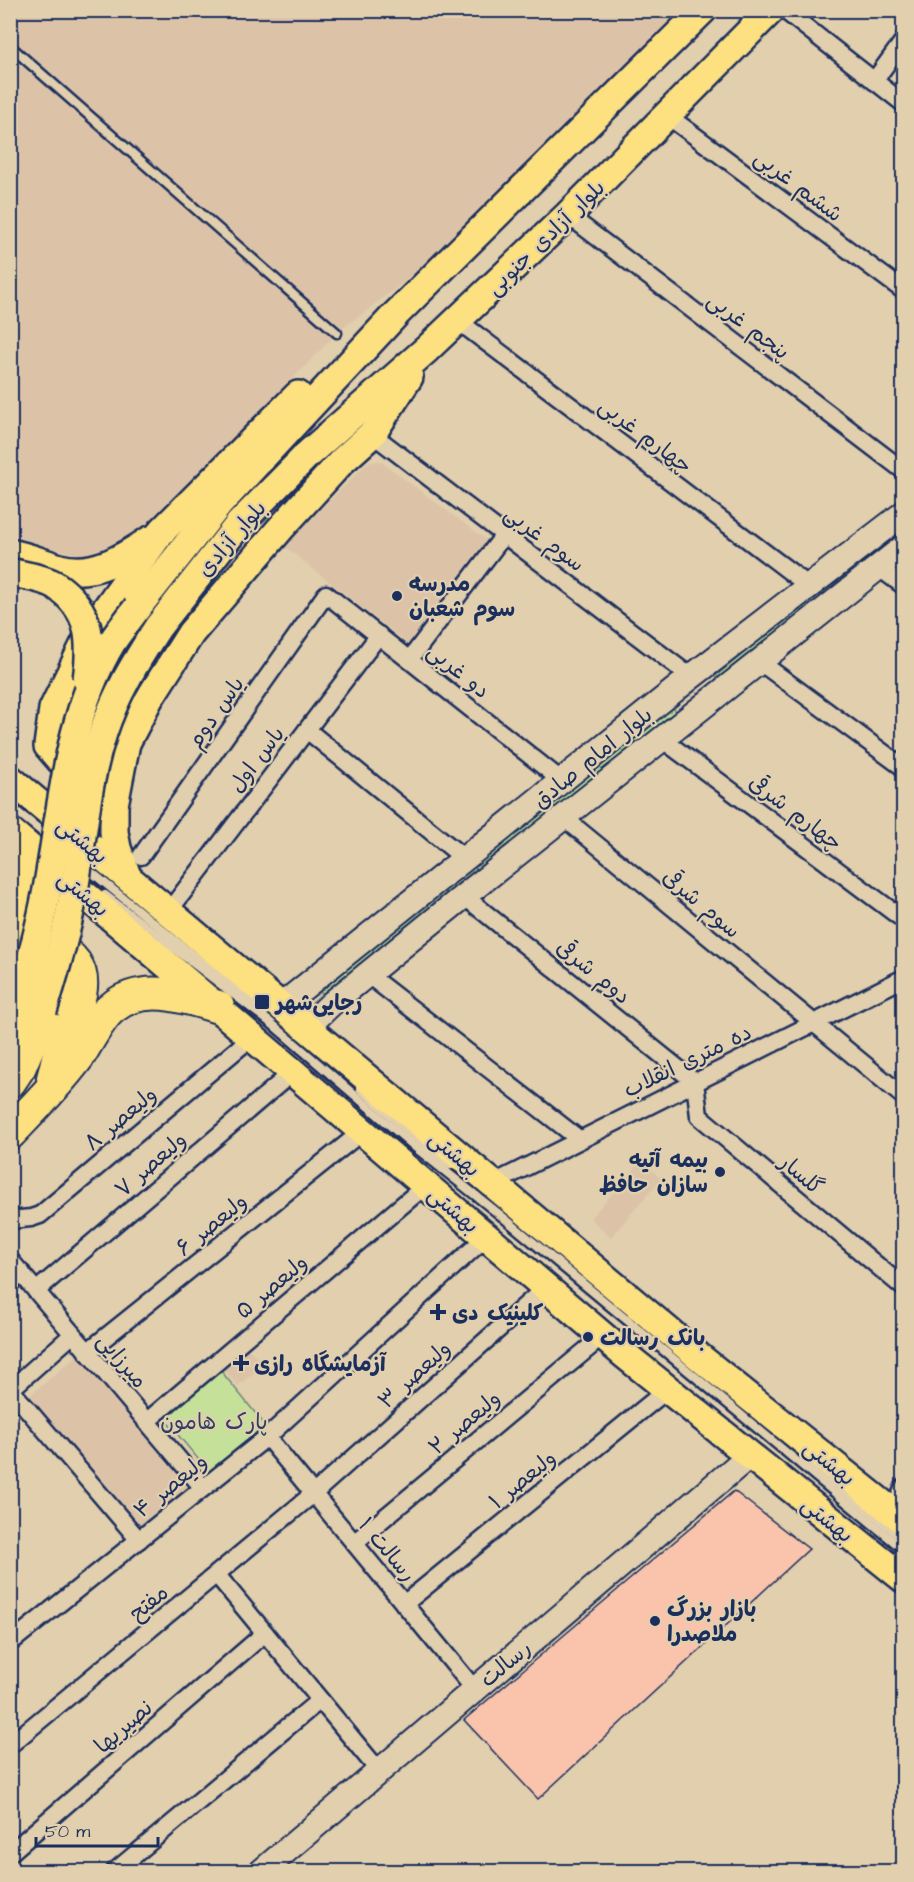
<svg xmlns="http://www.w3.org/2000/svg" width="914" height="1882" font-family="'Architects Daughter','Playpen Sans Arabic',sans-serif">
<rect width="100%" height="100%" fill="#e1cfad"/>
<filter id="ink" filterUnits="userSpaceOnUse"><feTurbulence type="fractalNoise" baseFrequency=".0167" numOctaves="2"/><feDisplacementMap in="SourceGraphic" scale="12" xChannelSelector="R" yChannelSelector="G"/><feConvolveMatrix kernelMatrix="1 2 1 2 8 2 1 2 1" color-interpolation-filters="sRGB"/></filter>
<g filter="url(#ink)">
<g fill="#dcc3a8">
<path d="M 10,11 L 681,11 L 418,271 L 337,333 L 148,527 L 107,553 L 83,556 L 11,539 Z"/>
<path d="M 380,461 L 488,541 L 409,645 L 284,546 L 368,462 Z"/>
<path d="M 642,1161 L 661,1179 L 611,1237 L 590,1218 Z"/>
<path d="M 241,1342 L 264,1364 L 238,1386 L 217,1362 Z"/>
<path d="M 79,1354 L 192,1492 L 143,1535 L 28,1397 Z"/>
</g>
<g fill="#c5e199" stroke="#70887c" stroke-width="1.5">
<path d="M 903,523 L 903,534 L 721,680 L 716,676 Z"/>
<path d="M 671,706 L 675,710 L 674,713 L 328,994 L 317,992 Z"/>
<path d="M 221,1371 L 265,1425 L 209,1472 L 163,1417 Z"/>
</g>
<path fill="#fac4ac" stroke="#1b2f5e" stroke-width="1.5" d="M 734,1491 L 809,1549 L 538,1799 L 464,1720 Z"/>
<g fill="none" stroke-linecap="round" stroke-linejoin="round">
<defs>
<g id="lane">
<path d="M 10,46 L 337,333"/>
<path d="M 10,806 L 51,839"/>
<path d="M 84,866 L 214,972 L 266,1011"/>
<path d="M 105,895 L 271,1023 L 415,1147 L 504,1218 L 904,1550"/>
<path d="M 361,1090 L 424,1145 L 450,1165"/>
<path d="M 809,1462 L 904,1540"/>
</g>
<g id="street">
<path d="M 784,10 L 904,104"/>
<path d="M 874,81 L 904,40"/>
<path d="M 668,116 L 904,291"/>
<path d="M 568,215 L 904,471"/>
<path d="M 457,320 L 809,586"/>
<path d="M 372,434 L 691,677"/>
<path d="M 878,567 L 904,586"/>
<path d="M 410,659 L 504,535"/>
<path d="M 760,662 L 904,768"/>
<path d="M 307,730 L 465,859"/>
<path d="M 662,739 L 904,920"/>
<path d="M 563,817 L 904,1097"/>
<path d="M 141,856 L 326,594 L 562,781"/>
<path d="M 464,896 L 695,1082"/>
<path d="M 169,911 L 379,635"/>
<path d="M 367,974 L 579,1139"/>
<path d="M 695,1082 L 699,1116 L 904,1288"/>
<path d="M 492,1184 L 904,978"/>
<path d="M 10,1220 L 31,1218 L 40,1215 L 253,1036"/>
<path d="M 10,1260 L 203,1488"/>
<path d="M 10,1283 L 22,1273"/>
<path d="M 36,1291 L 294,1071"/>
<path d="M 87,1352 L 364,1130"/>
<path d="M 10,1390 L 72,1335"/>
<path d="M 11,1390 L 139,1540"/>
<path d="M 146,1422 L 426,1185"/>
<path d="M 267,1437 L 475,1690"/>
<path d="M 893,1512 L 904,1487"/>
<path d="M 354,1543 L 603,1336"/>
<path d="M 217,1575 L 379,1771"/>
<path d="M 404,1604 L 668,1389"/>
<path d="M 10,1643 L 267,1437 L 486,1237"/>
<path d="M 10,1745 L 313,1494 L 545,1288"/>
<path d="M 10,1853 L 265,1633"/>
<path d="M 114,1872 L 320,1700"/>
</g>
<g id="secondary">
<path d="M 282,1005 L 691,677 L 904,513"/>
<path d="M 307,1027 L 332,1003 L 464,896 L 904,547"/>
<path d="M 261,1872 L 750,1455"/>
</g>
<g id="primary">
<path d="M 10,553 C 27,556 43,563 60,568 C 93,577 123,558 150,540"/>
<path d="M 137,608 L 220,503 L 396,314 L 703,10"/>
<path d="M 158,627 L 239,524 L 309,453 L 427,349 L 568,215 L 771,10"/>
<path d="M 126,743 L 99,766 L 77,768 L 61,761 L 48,746 L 53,709 L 89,635 L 108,606 L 161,532 L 298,395"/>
<path d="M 10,779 L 703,1360 L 904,1521"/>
<path d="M 10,831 L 625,1355 L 904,1579"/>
<path d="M 127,876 L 117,848 L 114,832 L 114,805 L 126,743 L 149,699 L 191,633 L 280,529 L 342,461 L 372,434 L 409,377"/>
</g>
<g id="highway">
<path d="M 10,847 C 31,882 20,922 10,958"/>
<path d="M 10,960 C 26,947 37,943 57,949 C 65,952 70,956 75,963 C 91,987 72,1013 64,1037 C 59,1050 57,1064 53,1078"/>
<path d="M 10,1020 L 19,1002"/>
<path d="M 10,1081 L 20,1066 L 43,1011"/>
<path d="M 10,1133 C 34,1108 58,1084 78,1057 C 88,1042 99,1018 112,1008 C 142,982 186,997 218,1007"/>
</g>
</defs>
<use href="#lane" stroke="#1b2f5e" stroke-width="13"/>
<use href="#street" stroke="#1b2f5e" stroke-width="21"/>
<use href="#secondary" stroke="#1b2f5e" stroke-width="28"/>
<use href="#primary" stroke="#1b2f5e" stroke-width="32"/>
<use href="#highway" stroke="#1b2f5e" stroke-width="36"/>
<use href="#lane" stroke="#e1cfad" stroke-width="8"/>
<use href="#street" stroke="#e1cfad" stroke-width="16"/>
<use href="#secondary" stroke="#e1cfad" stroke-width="24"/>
<use href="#primary" stroke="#fde080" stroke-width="27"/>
<use href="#highway" stroke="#fde080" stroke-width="32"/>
<defs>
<g id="primary-bridge">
<path d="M 10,572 C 24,576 44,578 55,585 C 92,610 92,641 87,680"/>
<path d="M 19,1002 C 31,961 42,921 49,878 C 63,798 69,713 112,642 C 120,630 129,619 137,608"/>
<path d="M 43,1011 C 55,971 67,932 74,891 C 83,838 86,784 103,733 C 115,695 136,661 158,627"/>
</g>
</defs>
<use href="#primary-bridge" stroke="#1b2f5e" stroke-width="32" stroke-linecap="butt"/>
<use href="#primary-bridge" stroke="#fde080" stroke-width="27"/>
</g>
</g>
<g fill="#1b2f5e" stroke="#e1cfad" stroke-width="2">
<circle cx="397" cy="596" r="6"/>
<rect x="254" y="994" width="16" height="16" rx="3"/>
<circle cx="720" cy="1172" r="6"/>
<path d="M435 1303h6v6h6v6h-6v6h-6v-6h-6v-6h6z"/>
<circle cx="588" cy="1337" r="6"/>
<path d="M238 1354h6v6h6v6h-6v6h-6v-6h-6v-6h6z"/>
<circle cx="655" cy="1621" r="6"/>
</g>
<g text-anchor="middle" stroke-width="4.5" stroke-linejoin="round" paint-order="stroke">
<g font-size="22" fill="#1b2f5e" stroke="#e1cfad">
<text transform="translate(799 185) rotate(37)" y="8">ششم غربی</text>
<text transform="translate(545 237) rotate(-44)" y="8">بلوار آزادی جنوبی</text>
<text transform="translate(749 325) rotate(37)" y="8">پنجم غربی</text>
<text transform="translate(646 435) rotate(37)" y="8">چهارم غربی</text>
<text transform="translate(231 538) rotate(-49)" y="8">بلوار آزادی</text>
<text transform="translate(545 538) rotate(37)" y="8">سوم غربی</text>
<text transform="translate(459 670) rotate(39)" y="8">دو غربی</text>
<text transform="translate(215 712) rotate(-55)" y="8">یاس دوم</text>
<text transform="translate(592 757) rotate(-39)" y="8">بلوار امام صادق</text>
<text transform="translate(256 759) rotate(-53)" y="8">یاس اول</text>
<text transform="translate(796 812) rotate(37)" y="8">چهارم شرقی</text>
<text transform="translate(83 840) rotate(40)" y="8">بهشتى</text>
<text transform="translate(84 893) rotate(40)" y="8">بهشتی</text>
<text transform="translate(702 903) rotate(40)" y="8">سوم شرقی</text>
<text transform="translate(594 971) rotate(39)" y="8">دوم شرقی</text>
<text transform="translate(687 1060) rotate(-26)" y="8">ده متری انقلاب</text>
<text transform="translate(120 1118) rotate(-40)" y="8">ولیعصر ۸</text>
<text transform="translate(455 1153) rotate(40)" y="8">بهشتى</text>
<text transform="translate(150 1164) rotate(-41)" y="8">ولیعصر ۷</text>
<text transform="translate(802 1174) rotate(40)" y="8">گلسار</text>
<text transform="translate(454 1209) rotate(41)" y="8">بهشتی</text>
<text transform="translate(211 1224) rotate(-39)" y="8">ولیعصر ۶</text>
<text transform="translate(271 1286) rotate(-40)" y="8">ولیعصر ۵</text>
<text transform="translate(123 1360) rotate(50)" y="8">میرزایی</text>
<text transform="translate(414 1374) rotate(-42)" y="8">ولیعصر ۳</text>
<text transform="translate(464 1422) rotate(-40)" y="8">ولیعصر ۲</text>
<text transform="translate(830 1462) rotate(39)" y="8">بهشتى</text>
<text transform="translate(522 1479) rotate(-39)" y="8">ولیعصر ۱</text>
<text transform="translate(170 1485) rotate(-39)" y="8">ولیعصر ۴</text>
<text transform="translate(828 1519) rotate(39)" y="8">بهشتی</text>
<text transform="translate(388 1549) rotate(50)" y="8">رسالت ۱</text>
<text transform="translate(148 1602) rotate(-39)" y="8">مفتح</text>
<text transform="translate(505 1663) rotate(-40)" y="8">رسالت</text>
<text transform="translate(123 1726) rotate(-41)" y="8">نصیریها</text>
</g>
<g font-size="22" font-weight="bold" fill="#1b2f5e" stroke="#e1cfad" text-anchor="start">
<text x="409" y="591">مدرسه<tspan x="409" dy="25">سوم شعبان</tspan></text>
<text x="276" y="1010">رجایی‌شهر</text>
<text x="708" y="1167" text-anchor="end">بیمه آتیه<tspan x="708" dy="25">سازان حافظ</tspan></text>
<text x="452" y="1320">کلینیک دی</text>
<text x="600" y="1345">بانک رسالت</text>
<text x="254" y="1371">آزمایشگاه رازی</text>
<text x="667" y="1616">بازار بزرگ<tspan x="667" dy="25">ملاصدرا</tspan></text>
</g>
<g font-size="22" fill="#2c4164" stroke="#e1cfad">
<text x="214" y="1429">پارک هامون</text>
</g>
</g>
<rect width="914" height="1882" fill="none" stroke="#e1cfad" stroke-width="36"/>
<rect x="18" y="18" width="878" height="1846" fill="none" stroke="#1b2f5e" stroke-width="2" filter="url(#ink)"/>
<path d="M36 1837v9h122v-9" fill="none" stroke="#1b2f5e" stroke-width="3"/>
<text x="45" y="1837" font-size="18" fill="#1b2f5e" stroke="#e1cfad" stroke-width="4.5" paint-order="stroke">50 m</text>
</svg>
